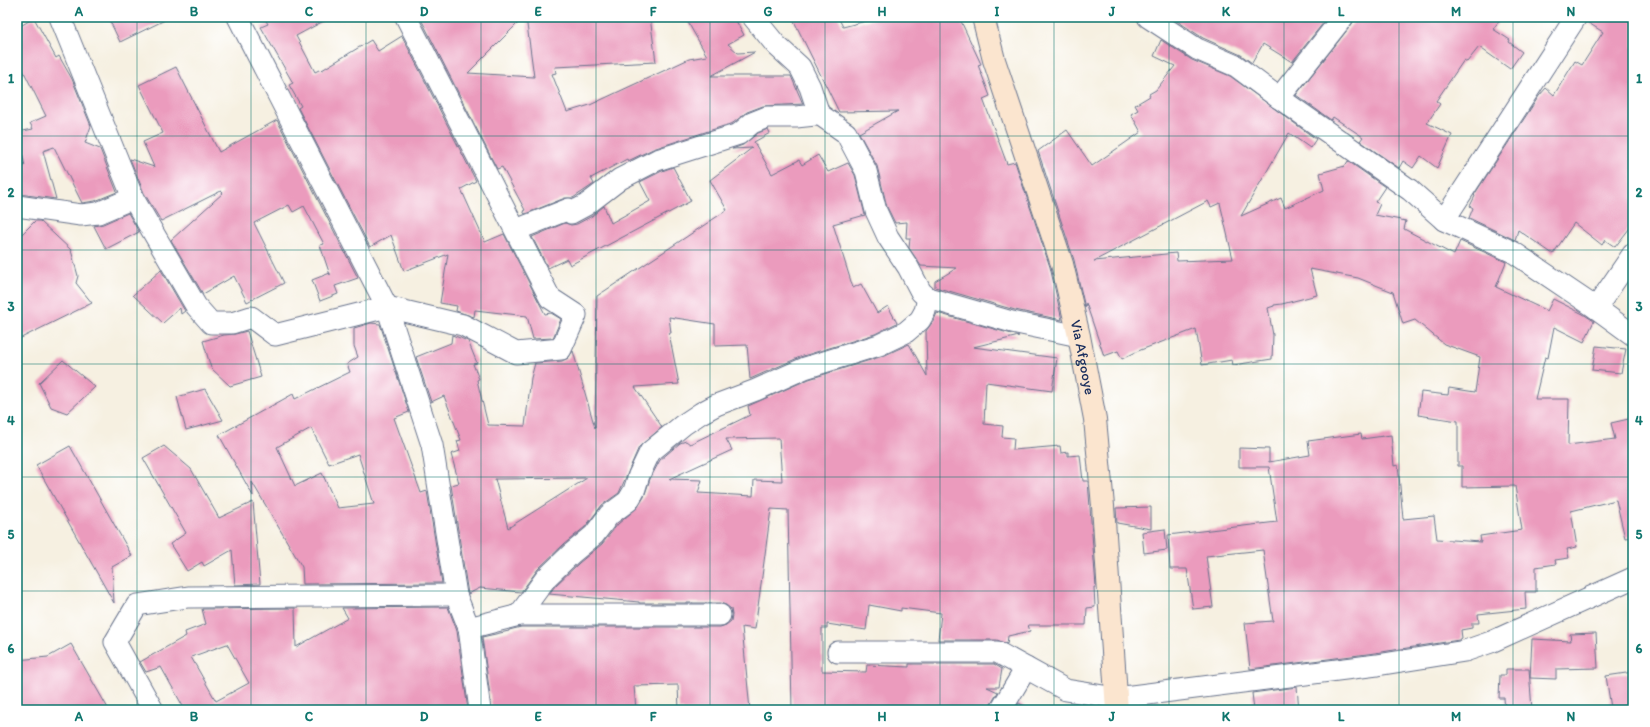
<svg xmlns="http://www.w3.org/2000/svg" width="1650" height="727" font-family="Itim,sans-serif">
<rect width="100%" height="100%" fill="#fff"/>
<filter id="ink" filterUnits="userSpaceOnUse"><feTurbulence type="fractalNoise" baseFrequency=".025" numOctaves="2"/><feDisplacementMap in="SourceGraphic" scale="8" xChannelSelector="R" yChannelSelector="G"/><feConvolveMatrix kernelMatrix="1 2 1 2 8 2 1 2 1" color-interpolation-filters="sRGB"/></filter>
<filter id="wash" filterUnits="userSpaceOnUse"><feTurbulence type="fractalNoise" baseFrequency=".012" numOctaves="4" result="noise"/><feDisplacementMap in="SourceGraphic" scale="16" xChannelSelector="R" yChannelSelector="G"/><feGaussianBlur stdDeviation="0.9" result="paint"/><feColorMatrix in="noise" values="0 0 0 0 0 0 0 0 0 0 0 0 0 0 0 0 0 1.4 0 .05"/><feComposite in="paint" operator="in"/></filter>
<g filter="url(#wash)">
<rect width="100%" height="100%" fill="#f6f0e1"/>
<g id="blocks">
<g fill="#eb9bbd" fill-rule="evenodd">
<path d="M 108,17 L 171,17 L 120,42 Z"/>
<path d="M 264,17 L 331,17 L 296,36 L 315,72 L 321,69 L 322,70 L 371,40 L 378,51 L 402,36 L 476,181 L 461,189 L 485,242 L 504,234 L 545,314 L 551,313 L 561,319 L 553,338 L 533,339 L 527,316 L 475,310 L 474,317 L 456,311 L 457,306 L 440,303 L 448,254 L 404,271 L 391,235 L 370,247 L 298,108 L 301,106 L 289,85 L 293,83 L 261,27 L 268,24 Z"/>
<path d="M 420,17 L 524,17 L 468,73 L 534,77 L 526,17 L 650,17 L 656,62 L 555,67 L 556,73 L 552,74 L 567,112 L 590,105 L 689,59 L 707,56 L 685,17 L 734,17 L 744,35 L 728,44 L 738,53 L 755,52 L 711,76 L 791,76 L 803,104 L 763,106 L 747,112 L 733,123 L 653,149 L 628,161 L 627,159 L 591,178 L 594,184 L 573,198 L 565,198 L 525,214 L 523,211 L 525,210 L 502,167 L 497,169 Z"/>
<path d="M 792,17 L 838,17 L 843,27 L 881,17 L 959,17 L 981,64 L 978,65 L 990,96 L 983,99 L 1007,164 L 1015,162 L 1050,267 L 1062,320 L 1015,310 L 935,287 L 935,281 L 957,268 L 921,266 L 909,248 L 910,238 L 906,238 L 907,222 L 895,223 L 887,207 L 877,166 L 859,133 L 898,111 L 839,112 Z"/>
<path d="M 1171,17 L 1328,17 L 1292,62 L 1263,44 L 1252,63 L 1241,55 L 1203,38 Z"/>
<path d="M 1355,17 L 1502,17 L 1493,29 L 1510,40 L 1509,42 L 1522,52 L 1510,69 L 1479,47 L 1467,62 L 1464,60 L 1436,101 L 1440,104 L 1427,123 L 1452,135 L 1437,168 L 1421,156 L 1413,168 L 1403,161 L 1399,168 L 1360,141 L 1363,137 L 1333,117 L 1331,120 L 1296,95 L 1352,24 Z"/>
<path d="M 1588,17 L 1633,17 L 1633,224 L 1615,247 L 1605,240 L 1602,245 L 1574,223 L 1553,254 L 1518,230 L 1515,240 L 1469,218 L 1473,208 L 1470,206 L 1475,196 L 1474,195 L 1539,96 L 1546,88 L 1554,95 L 1575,61 L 1582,65 L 1603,32 L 1587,22 Z"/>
<path d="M 34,18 L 56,58 L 59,56 L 72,79 L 91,126 L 85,143 L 100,149 L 117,192 L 95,201 L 82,203 L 54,147 L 43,151 L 56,199 L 19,194 L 19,165 L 25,166 L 18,132 L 33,129 L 30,123 L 46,116 L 17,58 L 17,28 Z"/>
<path d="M 1161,40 L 1192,60 L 1230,76 L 1316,139 L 1310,148 L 1289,133 L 1241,216 L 1281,198 L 1285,208 L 1324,190 L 1320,173 L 1345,166 L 1348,161 L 1385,187 L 1375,202 L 1380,204 L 1375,215 L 1406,221 L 1404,229 L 1454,255 L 1460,241 L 1506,262 L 1496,287 L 1547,311 L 1553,299 L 1583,314 L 1594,321 L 1584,342 L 1554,327 L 1548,358 L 1545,357 L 1535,399 L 1569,399 L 1568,445 L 1615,439 L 1611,423 L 1633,418 L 1633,537 L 1625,538 L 1616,500 L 1571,511 L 1577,547 L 1567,549 L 1569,558 L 1555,560 L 1556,564 L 1536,567 L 1536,592 L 1525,592 L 1526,609 L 1478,614 L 1479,623 L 1472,623 L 1472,628 L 1461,630 L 1462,638 L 1459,640 L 1375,653 L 1250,669 L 1245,623 L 1273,621 L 1263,550 L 1206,556 L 1213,607 L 1193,609 L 1187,569 L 1170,569 L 1168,535 L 1277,522 L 1269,467 L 1239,467 L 1239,448 L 1269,449 L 1269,462 L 1310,455 L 1308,441 L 1361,434 L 1362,439 L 1391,435 L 1394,466 L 1398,465 L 1403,519 L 1434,516 L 1437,539 L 1481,542 L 1480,536 L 1522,530 L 1515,486 L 1462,487 L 1462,466 L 1458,466 L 1458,421 L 1418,415 L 1421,392 L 1448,395 L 1449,388 L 1475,392 L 1480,357 L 1444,344 L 1415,320 L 1403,324 L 1393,292 L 1358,278 L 1310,269 L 1317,295 L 1282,304 L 1274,305 L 1274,306 L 1268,308 L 1273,335 L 1272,359 L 1233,365 L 1232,360 L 1202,365 L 1196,329 L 1138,351 L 1122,359 L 1118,351 L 1104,356 L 1086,303 L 1085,308 L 1074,260 L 1038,151 L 1067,130 L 1092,166 L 1141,132 L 1131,114 L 1138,110 L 1135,105 L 1150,96 L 1149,94 L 1156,90 L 1175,66 L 1154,56 ZM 1208,201 L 1211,207 L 1220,203 L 1233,259 L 1177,261 L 1176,253 L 1094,261 Z"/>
<path d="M 176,67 L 219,152 L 277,120 L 358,278 L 335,286 L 338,294 L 320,301 L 312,280 L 330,273 L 330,275 L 320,245 L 324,244 L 304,206 L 293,212 L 289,205 L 254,223 L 284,283 L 247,302 L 234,276 L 203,294 L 171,240 L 223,193 L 221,191 L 161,221 L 144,193 L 130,159 L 154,167 L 143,142 L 163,133 L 139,85 Z"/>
<path d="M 768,129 L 770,133 L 754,142 L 772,174 L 799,160 L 802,165 L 818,155 L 828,172 L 848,163 L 855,175 L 865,215 L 833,224 L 853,288 L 861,284 L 877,313 L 888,306 L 897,323 L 875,334 L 800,357 L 750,379 L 747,345 L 715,346 L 715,324 L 669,317 L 671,333 L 669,333 L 679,384 L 635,387 L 662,427 L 639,447 L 619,493 L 602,505 L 585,527 L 563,545 L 538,569 L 521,592 L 480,588 L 468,594 L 451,485 L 459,483 L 451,454 L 460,451 L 457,441 L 461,440 L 444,396 L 431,402 L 416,357 L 451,343 L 452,335 L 468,341 L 477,363 L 473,364 L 479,379 L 477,380 L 488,425 L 525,426 L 531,378 L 535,363 L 562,361 L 568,358 L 573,351 L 595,428 L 597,296 L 727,210 L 710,180 L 752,148 L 732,149 L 743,145 L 758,133 ZM 587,478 L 508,528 L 495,479 Z"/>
<path d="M 673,167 L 691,201 L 570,265 L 567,259 L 548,268 L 532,237 L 565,223 L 571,225 L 577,224 L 592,216 L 604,206 L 611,223 L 650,201 L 640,182 L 662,171 Z"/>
<path d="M 128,213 L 139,232 L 106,249 L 94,226 L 103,224 Z"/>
<path d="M 35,221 L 40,221 L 71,250 L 78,276 L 76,283 L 92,303 L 17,340 L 17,239 Z"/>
<path d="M 161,270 L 185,311 L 181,314 L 180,308 L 163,323 L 133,295 Z"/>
<path d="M 937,313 L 1019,336 L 973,347 L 1057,358 L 1052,391 L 986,382 L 984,424 L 1003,426 L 1002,437 L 1014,438 L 1013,450 L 1060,446 L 1061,453 L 1068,452 L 1068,456 L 1080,455 L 1083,481 L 1088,481 L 1096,587 L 1094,587 L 1095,607 L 1087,608 L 1086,625 L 1028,625 L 1030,631 L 1008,636 L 1007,644 L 997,640 L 938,640 L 941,613 L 901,608 L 901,611 L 869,605 L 866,630 L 827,624 L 827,628 L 822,628 L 822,671 L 866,672 L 867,665 L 909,667 L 909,664 L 994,664 L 1002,669 L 999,687 L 987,687 L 998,692 L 991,704 L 989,710 L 792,710 L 788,510 L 771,509 L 755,629 L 742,627 L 750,710 L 679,710 L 678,685 L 634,686 L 636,710 L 492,710 L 482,637 L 509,631 L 509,630 L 521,627 L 720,627 L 726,625 L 731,621 L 732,615 L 731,609 L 726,605 L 720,603 L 639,603 L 639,602 L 549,594 L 555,586 L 579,563 L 602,544 L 618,524 L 638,507 L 644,497 L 650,479 L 660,460 L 680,443 L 686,441 L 690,444 L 750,415 L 748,406 L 809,379 L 883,356 L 909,344 L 927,376 L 926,331 L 934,320 ZM 779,438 L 782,481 L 754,480 L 753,496 L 698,493 L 702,480 L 669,479 L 732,450 L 726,439 Z"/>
<path d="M 371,323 L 380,324 L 409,412 L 394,418 L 421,493 L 427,491 L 442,583 L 303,584 L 302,567 L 252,482 L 253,496 L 219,435 L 293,394 L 295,399 L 350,372 L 347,364 L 358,357 L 354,346 L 354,328 ZM 311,428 L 329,464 L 358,454 L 374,504 L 338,508 L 322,473 L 295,486 L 277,447 Z"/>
<path d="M 247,331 L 261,377 L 230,386 L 211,368 L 203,341 L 224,335 L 235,334 Z"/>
<path d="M 1596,346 L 1626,349 L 1621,373 L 1592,370 Z"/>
<path d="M 63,360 L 95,387 L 67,413 L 51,407 L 39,383 Z"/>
<path d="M 205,389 L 223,420 L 186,430 L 177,397 Z"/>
<path d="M 70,446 L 132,556 L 112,567 L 114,603 L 36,465 Z"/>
<path d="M 164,446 L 191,469 L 219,518 L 253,502 L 260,584 L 235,585 L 232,550 L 204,566 L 202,562 L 187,571 L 170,544 L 186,533 L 143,458 Z"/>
<path d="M 1151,507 L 1151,529 L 1117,523 L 1116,508 Z"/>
<path d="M 1165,529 L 1167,550 L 1144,553 L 1142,532 Z"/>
<path d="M 448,607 L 457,631 L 468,710 L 185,710 L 161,667 L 146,672 L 140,662 L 186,636 L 185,632 L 206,624 L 202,609 L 295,608 L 296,647 L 348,618 L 342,608 ZM 227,644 L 249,683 L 216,701 L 191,657 Z"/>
<path d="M 1596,633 L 1598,668 L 1556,669 L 1556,679 L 1530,678 L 1532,639 L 1571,641 L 1570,634 Z"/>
<path d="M 71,644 L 109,710 L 17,710 L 17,660 L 48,657 Z"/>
<path d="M 1506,669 L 1529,669 L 1532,710 L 1505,710 L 1504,698 L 1499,698 L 1500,675 L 1506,675 Z"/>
<path d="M 1633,672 L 1633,705 L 1611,708 L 1606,676 Z"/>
<path d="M 1297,687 L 1299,710 L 1254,710 L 1252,693 Z"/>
<path d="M 1019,703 L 1031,710 L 1015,710 Z"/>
</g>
</g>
</g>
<g filter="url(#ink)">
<use href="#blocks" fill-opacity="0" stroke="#68738c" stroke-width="1"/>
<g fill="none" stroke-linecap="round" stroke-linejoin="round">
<defs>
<g id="minor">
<path d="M 60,17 L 133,198 L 196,306 L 211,323 L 232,323 L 251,317 L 275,335 L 387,307 L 463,325 L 516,353 L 561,349 L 576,315 L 550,298 L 406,17"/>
<path d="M 238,17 L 387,307 L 432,445 L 456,595 L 469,628 L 480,710"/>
<path d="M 753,17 L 776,45 L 800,67 L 810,87 L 819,114 L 846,133 L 866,171 L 876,211 L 888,237 L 908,267 L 921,292 L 928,298 L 1012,322 L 1079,336"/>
<path d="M 1148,17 L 1197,49 L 1236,66 L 1279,98 L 1410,190 L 1444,220 L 1513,252 L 1596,308 L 1633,335"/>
<path d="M 1279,98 L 1343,17"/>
<path d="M 17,206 L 81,215 L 98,213 L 133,198"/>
<path d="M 1444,220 L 1576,17"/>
<path d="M 516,230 L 569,209 L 571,213 L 586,205 L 620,179 L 657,160 L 739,134 L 752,123 L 767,117 L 796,117 L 815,115 L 819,114"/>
<path d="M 1596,308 L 1633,254"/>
<path d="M 519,615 L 546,578 L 571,554 L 594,535 L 609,515 L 628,501 L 634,491 L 639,475 L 650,452 L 683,425 L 701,413 L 716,405 L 756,390 L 805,368 L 879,345 L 906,332 L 920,320 L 925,311 L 928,298"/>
<path d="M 469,628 L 519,615 L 720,615"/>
<path d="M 838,652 L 997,652 L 1066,690 L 1116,698 L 1377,665 L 1465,651 L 1491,642 L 1633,578"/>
<path d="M 153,710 L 115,642 L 137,605 L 188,597 L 456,595"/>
<path d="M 1001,710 L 1026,668"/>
</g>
<g id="secondary">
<path id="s1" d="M 983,17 L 994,60 L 1062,264 L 1079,336 L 1095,419 L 1103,506 L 1117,710"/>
</g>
</defs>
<use href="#minor" stroke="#68738c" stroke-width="23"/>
<use href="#secondary" stroke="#68738c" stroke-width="24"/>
<use href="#minor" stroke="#fff" stroke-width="21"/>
<use href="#secondary" stroke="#fbe5cf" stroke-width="22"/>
</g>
</g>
<path fill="none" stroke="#0f766e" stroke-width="1" stroke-opacity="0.55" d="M 137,17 L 137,710M 251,17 L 251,710M 366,17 L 366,710M 481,17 L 481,710M 596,17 L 596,710M 710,17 L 710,710M 825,17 L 825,710M 940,17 L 940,710M 1054,17 L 1054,710M 1169,17 L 1169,710M 1284,17 L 1284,710M 1399,17 L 1399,710M 1513,17 L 1513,710M 17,136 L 1633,136M 17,250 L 1633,250M 17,364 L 1633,364M 17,477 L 1633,477M 17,591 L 1633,591"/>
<g text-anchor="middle" stroke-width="3" stroke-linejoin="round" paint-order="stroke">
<g font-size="15" fill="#1b2f5e" stroke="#fff">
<text dy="5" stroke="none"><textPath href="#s1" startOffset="355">Via Afgooye</textPath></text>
</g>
</g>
<rect width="1650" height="727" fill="none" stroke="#fff" stroke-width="44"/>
<rect x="22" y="22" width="1606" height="683" fill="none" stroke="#0f766e" stroke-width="1.5"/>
<g font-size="13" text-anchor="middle" font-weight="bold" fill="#0f766e">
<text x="79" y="16">A</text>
<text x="194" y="16">B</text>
<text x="309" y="16">C</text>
<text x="424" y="16">D</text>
<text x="538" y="16">E</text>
<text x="653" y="16">F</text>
<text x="768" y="16">G</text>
<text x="882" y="16">H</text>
<text x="997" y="16">I</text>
<text x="1112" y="16">J</text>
<text x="1226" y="16">K</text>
<text x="1341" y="16">L</text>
<text x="1456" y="16">M</text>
<text x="1571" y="16">N</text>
<text x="11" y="83">1</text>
<text x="1639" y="83">1</text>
<text x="11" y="197">2</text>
<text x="1639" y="197">2</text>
<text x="11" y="311">3</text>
<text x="1639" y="311">3</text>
<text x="11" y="425">4</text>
<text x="1639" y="425">4</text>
<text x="11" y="539">5</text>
<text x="1639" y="539">5</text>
<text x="11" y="653">6</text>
<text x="1639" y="653">6</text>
<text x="79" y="721">A</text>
<text x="194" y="721">B</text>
<text x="309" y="721">C</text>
<text x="424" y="721">D</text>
<text x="538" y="721">E</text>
<text x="653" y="721">F</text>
<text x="768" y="721">G</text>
<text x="882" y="721">H</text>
<text x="997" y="721">I</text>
<text x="1112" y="721">J</text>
<text x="1226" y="721">K</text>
<text x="1341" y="721">L</text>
<text x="1456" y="721">M</text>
<text x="1571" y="721">N</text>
</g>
</svg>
